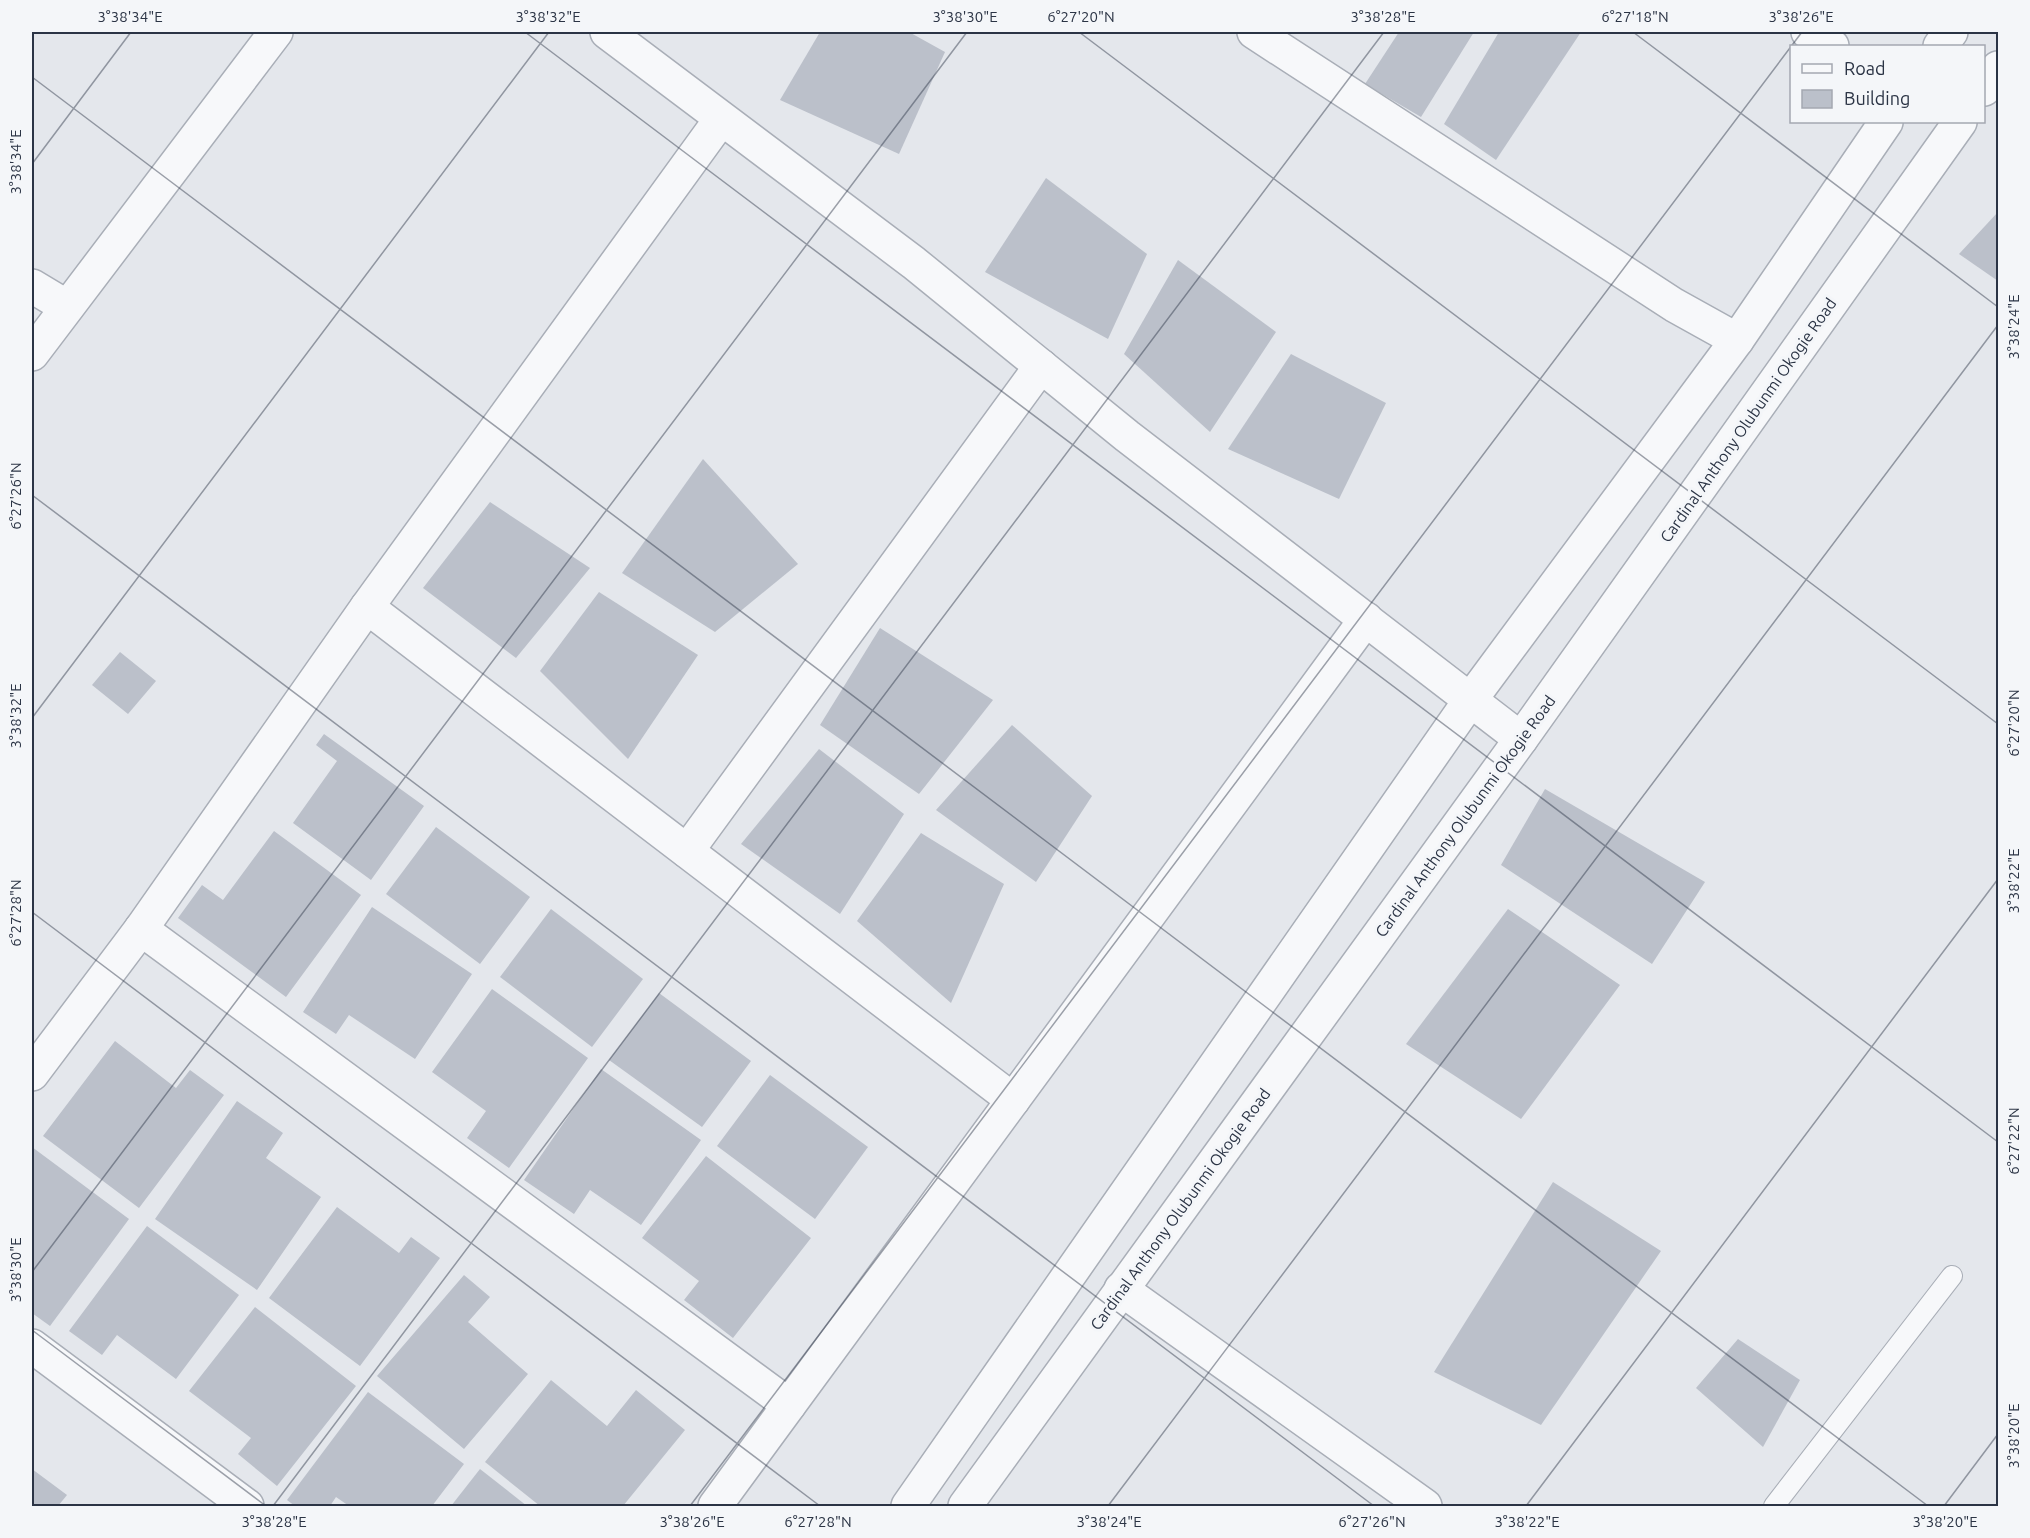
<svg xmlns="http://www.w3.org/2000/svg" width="2030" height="1538" font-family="Ubuntu,sans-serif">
<rect width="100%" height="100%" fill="#e4e7ec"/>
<g fill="#bbc0ca">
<path d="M 820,32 L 909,32 L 945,52 L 899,154 L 780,100 Z"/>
<path d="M 1399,32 L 1474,32 L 1421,117 L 1365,84 Z"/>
<path d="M 1499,32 L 1581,32 L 1496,160 L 1444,124 Z"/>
<path d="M 1046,178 L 1147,254 L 1108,339 L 985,272 Z"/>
<path d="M 1998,212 L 1998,281 L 1959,254 Z"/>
<path d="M 1178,260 L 1276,332 L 1210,432 L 1124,354 Z"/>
<path d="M 1291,354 L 1386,403 L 1339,499 L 1228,449 Z"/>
<path d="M 703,459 L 798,564 L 715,632 L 622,573 Z"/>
<path d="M 490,502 L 590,568 L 516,658 L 423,588 Z"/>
<path d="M 599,592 L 698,655 L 628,759 L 540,671 Z"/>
<path d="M 880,628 L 993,700 L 919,794 L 820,725 Z"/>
<path d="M 120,652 L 156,681 L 128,714 L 92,685 Z"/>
<path d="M 1012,725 L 1092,796 L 1036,882 L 936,810 Z"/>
<path d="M 324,734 L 424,806 L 371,880 L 293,823 L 337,761 L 316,745 Z"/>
<path d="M 819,749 L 904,814 L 840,914 L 741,844 Z"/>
<path d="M 1545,789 L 1705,882 L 1652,964 L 1501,865 Z"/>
<path d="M 436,827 L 530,897 L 480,964 L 386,894 Z"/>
<path d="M 274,831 L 361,895 L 286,997 L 178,918 L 202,885 L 223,900 Z"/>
<path d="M 921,833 L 1004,884 L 951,1003 L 857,921 Z"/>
<path d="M 372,907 L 472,974 L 415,1059 L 349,1015 L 336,1034 L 303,1012 Z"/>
<path d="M 551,909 L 643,979 L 592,1047 L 500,977 Z"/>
<path d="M 1508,909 L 1620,985 L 1521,1119 L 1406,1044 Z"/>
<path d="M 492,989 L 588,1058 L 509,1168 L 467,1138 L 486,1111 L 432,1072 Z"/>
<path d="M 659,993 L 751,1061 L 702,1127 L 609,1060 Z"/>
<path d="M 115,1041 L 176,1088 L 190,1070 L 224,1095 L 139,1208 L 43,1136 Z"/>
<path d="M 601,1069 L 701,1140 L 641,1225 L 590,1190 L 574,1214 L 524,1180 Z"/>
<path d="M 770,1075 L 868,1147 L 815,1219 L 717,1146 Z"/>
<path d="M 237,1101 L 283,1133 L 266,1158 L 321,1197 L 257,1290 L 155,1219 Z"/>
<path d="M 32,1147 L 129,1219 L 50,1326 L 32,1313 Z"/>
<path d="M 706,1156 L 811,1238 L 733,1338 L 684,1300 L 699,1281 L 642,1238 Z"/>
<path d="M 1553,1182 L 1661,1251 L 1541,1425 L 1434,1372 Z"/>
<path d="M 337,1207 L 399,1253 L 411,1237 L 440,1258 L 360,1366 L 269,1298 Z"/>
<path d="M 147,1226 L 239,1295 L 176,1379 L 117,1335 L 102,1355 L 69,1331 Z"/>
<path d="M 464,1275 L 490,1297 L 468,1322 L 528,1374 L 464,1449 L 377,1376 Z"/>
<path d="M 255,1307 L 356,1386 L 277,1486 L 238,1454 L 251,1438 L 189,1391 Z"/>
<path d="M 1738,1339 L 1800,1380 L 1763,1447 L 1696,1388 Z"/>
<path d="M 551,1380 L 607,1426 L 636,1390 L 685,1430 L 623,1506 L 540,1506 L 485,1462 Z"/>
<path d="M 368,1392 L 464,1464 L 432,1506 L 349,1506 L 336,1497 L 330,1506 L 295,1506 L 287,1500 Z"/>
<path d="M 32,1469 L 67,1495 L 58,1506 L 32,1506 Z"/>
<path d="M 480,1469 L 527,1506 L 451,1506 Z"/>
</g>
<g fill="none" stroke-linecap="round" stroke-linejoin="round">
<defs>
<path id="service" d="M 1774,1506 L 1952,1276"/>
<g id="minor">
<path d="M 607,32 L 914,263 L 1127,436 L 1521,739"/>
<path d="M 1254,32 L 1674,305 L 1737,340"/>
<path d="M 1808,32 L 1832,46"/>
<path d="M 32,286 L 67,307"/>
<path d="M 32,354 L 276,32"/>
<path d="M 367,607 L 1013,1100"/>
<path d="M 687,851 L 1041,366"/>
<path d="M 141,929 L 789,1405"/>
<path d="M 32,1074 L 141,929 L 367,607 L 721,119"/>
<path d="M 1121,1289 L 1425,1506"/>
<path d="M 32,1346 L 247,1506"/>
<path d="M 715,1506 L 1366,619"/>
</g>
<g id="tertiary">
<path d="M 1940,46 L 1951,32"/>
<path d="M 1984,89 L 1998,68"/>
<path d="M 908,1506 L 1471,699 L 1737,340 L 1886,122"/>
<path d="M 965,1506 L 1521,739 L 1960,122"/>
</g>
</defs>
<use href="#service" stroke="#a9aeb7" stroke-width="22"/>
<use href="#minor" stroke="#a9aeb7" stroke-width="36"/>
<use href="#tertiary" stroke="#a9aeb7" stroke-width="36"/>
<use href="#service" stroke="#f7f8fa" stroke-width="20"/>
<use href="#minor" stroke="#f7f8fa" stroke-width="33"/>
<use href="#tertiary" stroke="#f7f8fa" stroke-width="33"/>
</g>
<path fill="none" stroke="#2b3445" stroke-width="1.5" stroke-opacity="0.45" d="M 525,32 L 1998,1142M 1079,32 L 1998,724M 1633,32 L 1998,307M 32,77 L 1928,1506M 32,164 L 131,32M 32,495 L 1374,1506M 32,718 L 549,32M 32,912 L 820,1506M 32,1272 L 967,32M 32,1330 L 266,1506M 273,1506 L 1384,32M 690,1506 L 1802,32M 1108,1506 L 1998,325M 1526,1506 L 1998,879M 1944,1506 L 1998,1434"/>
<g text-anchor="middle" stroke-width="6" stroke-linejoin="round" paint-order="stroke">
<g font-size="16" fill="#2b3445" stroke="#f4f6f9">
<text transform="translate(1748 420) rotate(-55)" y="6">Cardinal Anthony Olubunmi Okogie Road</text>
<text transform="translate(1465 816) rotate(-54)" y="6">Cardinal Anthony Olubunmi Okogie Road</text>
<text transform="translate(1180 1209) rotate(-54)" y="6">Cardinal Anthony Olubunmi Okogie Road</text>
</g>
</g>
<rect width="2030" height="1538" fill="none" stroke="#f4f6f9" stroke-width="66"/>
<rect x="1790" y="45" width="195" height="78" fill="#f4f6f9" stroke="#a4a8b1" stroke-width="1.5"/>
<rect x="1802" y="64" width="30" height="9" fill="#f7f8fa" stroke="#a4a8b1" stroke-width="1.5"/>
<text x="1844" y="75" font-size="18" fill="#2b3445">Road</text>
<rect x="1802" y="90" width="30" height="18" fill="#bbc0ca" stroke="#a4a8b1" stroke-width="1.5"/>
<text x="1844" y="105" font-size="18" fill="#2b3445">Building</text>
<rect x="33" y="33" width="1964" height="1472" fill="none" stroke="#2b3445" stroke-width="2"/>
<g font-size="15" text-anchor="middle" fill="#2b3445">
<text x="130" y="22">3°38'34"E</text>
<text x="548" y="22">3°38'32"E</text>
<text x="965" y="22">3°38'30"E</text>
<text x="1081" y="22">6°27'20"N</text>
<text x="1383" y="22">3°38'28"E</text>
<text x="1635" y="22">6°27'18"N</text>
<text x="1801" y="22">3°38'26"E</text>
<text transform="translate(16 162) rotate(-90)" y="5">3°38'34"E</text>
<text transform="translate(2014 327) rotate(-90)" y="5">3°38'24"E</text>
<text transform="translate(16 496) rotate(-90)" y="5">6°27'26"N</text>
<text transform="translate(16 716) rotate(-90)" y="5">3°38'32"E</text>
<text transform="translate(2014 723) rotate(-90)" y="5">6°27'20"N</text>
<text transform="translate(2014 881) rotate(-90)" y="5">3°38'22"E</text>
<text transform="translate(16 913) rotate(-90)" y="5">6°27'28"N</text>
<text transform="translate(2014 1141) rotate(-90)" y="5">6°27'22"N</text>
<text transform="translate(16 1270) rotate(-90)" y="5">3°38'30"E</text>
<text transform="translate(2014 1436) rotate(-90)" y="5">3°38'20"E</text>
<text x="274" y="1527">3°38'28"E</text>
<text x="692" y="1527">3°38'26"E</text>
<text x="818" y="1527">6°27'28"N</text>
<text x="1109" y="1527">3°38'24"E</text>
<text x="1372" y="1527">6°27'26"N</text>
<text x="1527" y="1527">3°38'22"E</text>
<text x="1945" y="1527">3°38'20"E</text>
</g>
</svg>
